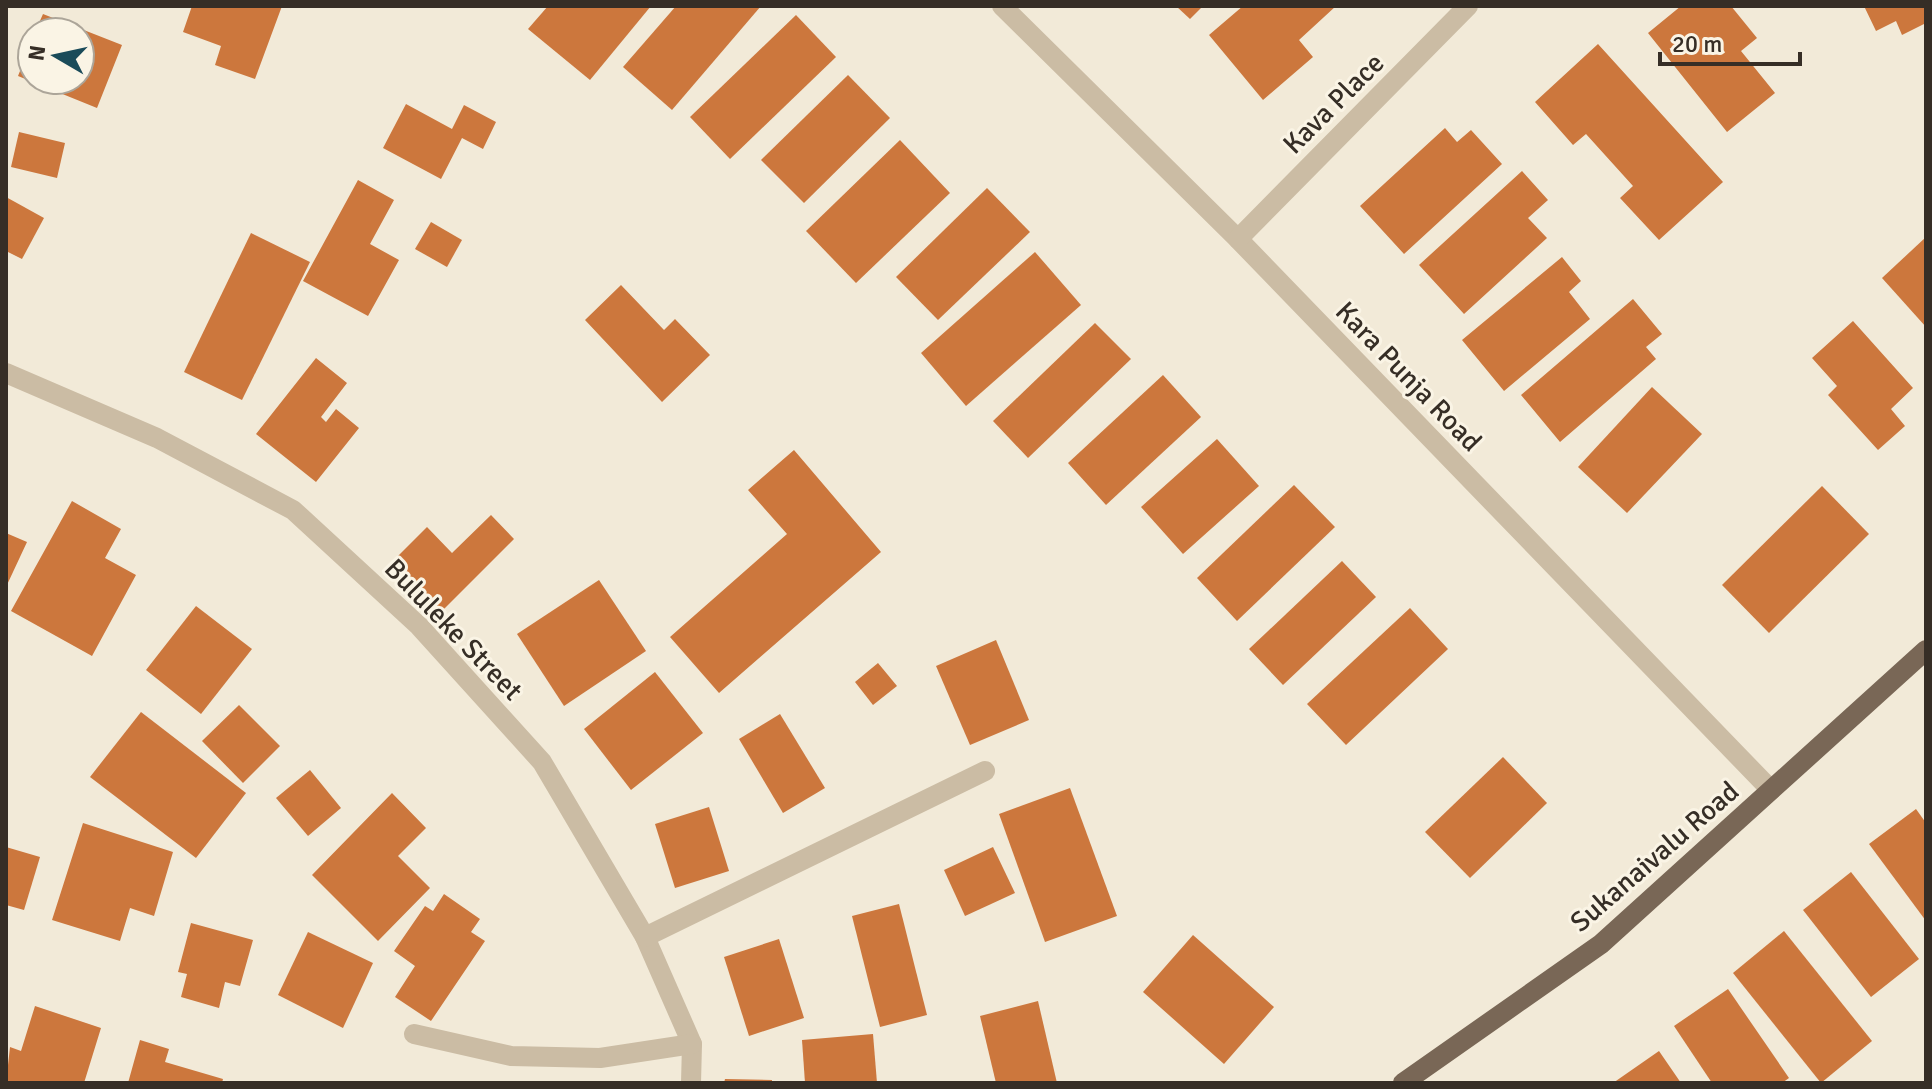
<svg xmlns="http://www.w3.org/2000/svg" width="1932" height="1089" font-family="Signika,sans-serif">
<rect width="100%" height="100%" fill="#f2ead8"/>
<g fill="#cc773d">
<path d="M 192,6 L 282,6 L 255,79 L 215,65 L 221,46 L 183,32 Z"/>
<path d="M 548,6 L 651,6 L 590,80 L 528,29 Z"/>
<path d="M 676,6 L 761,6 L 672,110 L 623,67 Z"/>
<path d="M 1176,6 L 1203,6 L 1190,19 Z"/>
<path d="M 1243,6 L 1336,6 L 1299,40 L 1313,57 L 1263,100 L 1209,35 Z"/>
<path d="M 1681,6 L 1731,6 L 1757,38 L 1741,51 L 1775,93 L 1727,132 L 1648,33 Z"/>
<path d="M 1864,6 L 1926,6 L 1926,23 L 1902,35 L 1896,21 L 1876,31 Z"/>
<path d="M 43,14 L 122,45 L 97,108 L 18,76 L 32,41 L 32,80 L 80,80 L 80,32 L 35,32 Z"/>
<path d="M 796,15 L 836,57 L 730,159 L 690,117 Z"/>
<path d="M 1598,44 L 1723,182 L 1659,240 L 1620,198 L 1633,186 L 1586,134 L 1573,145 L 1535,102 Z"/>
<path d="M 848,75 L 890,118 L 804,203 L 761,160 Z"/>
<path d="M 406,104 L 452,129 L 464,105 L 496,122 L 483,149 L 462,138 L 441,179 L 383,148 Z"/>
<path d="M 1445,128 L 1457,142 L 1471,130 L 1502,164 L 1404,254 L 1360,206 Z"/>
<path d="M 19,132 L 65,143 L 57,178 L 11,167 Z"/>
<path d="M 900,140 L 950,193 L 856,283 L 806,231 Z"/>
<path d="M 1522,171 L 1548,200 L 1528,218 L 1547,238 L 1464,314 L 1419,265 Z"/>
<path d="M 358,180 L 394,200 L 370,244 L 399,260 L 368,316 L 303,281 Z"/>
<path d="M 987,188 L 1030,232 L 938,320 L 896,277 Z"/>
<path d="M 6,197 L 44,218 L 22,259 L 6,251 Z"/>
<path d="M 431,222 L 462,240 L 447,267 L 415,249 Z"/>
<path d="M 251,233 L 310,262 L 242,400 L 184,372 Z"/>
<path d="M 1926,237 L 1926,327 L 1882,278 Z"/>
<path d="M 1035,252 L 1081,305 L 966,406 L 921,353 Z"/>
<path d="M 1562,257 L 1581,281 L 1569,292 L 1590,319 L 1504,391 L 1462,340 Z"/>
<path d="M 621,285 L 664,330 L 675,319 L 710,355 L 662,402 L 585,320 Z"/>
<path d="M 1633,299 L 1662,334 L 1646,347 L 1656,359 L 1560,442 L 1521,395 Z"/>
<path d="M 1853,321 L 1913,388 L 1891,409 L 1905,426 L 1878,450 L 1828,395 L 1837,386 L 1812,358 Z"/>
<path d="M 1095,323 L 1131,359 L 1028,458 L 993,421 Z"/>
<path d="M 316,358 L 347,383 L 321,417 L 326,422 L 336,409 L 359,428 L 316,482 L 256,434 Z"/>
<path d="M 1163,375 L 1201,417 L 1106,505 L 1068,463 Z"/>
<path d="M 1652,387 L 1702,434 L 1627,513 L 1578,467 Z"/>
<path d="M 1217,439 L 1259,486 L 1183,554 L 1141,507 Z"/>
<path d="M 794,450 L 881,552 L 719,693 L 670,637 L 787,534 L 748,490 Z"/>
<path d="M 1294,485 L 1335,527 L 1237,621 L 1197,578 Z"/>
<path d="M 1822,486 L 1869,534 L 1769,633 L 1722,585 Z"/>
<path d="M 72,501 L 121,529 L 105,558 L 136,575 L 92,656 L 11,611 Z"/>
<path d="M 491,515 L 514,539 L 442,611 L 393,561 L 427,527 L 452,553 Z"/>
<path d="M 6,533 L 27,542 L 6,587 Z"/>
<path d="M 1342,561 L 1376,597 L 1283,685 L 1249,649 Z"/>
<path d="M 599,580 L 646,651 L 564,706 L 517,634 Z"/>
<path d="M 196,606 L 252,649 L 201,714 L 146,670 Z"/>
<path d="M 1410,608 L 1448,649 L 1346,745 L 1307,704 Z"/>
<path d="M 996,640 L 1029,720 L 970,745 L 936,666 Z"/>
<path d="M 878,663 L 897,686 L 873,705 L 855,682 Z"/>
<path d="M 655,672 L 703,733 L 631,790 L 584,729 Z"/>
<path d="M 239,705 L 280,746 L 243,783 L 202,741 Z"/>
<path d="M 141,712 L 246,793 L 196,858 L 90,777 Z"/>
<path d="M 780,714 L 825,788 L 783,813 L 739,739 Z"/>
<path d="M 1503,757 L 1547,803 L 1470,878 L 1425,832 Z"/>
<path d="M 310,770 L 341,808 L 308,836 L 276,798 Z"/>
<path d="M 1070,788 L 1117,916 L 1045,942 L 999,814 Z"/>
<path d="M 392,793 L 426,828 L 398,856 L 430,888 L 378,941 L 312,875 Z"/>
<path d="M 709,807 L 729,871 L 675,888 L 655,824 Z"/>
<path d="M 1916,809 L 1926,823 L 1926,921 L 1869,844 Z"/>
<path d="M 83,823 L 173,852 L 154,916 L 130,908 L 120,941 L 52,920 Z"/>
<path d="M 6,847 L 40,857 L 24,910 L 6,905 Z"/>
<path d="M 993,847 L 1015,893 L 965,916 L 944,870 Z"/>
<path d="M 1851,872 L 1919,959 L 1871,997 L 1803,910 Z"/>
<path d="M 444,894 L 480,919 L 471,932 L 485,941 L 431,1021 L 395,997 L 415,966 L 394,951 L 425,906 L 433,911 Z"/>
<path d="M 899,904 L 927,1015 L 880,1027 L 852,916 Z"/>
<path d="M 191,923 L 253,940 L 240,986 L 225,982 L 219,1008 L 181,997 L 187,974 L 178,972 Z"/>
<path d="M 1784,931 L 1872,1041 L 1821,1083 L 1733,973 Z"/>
<path d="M 308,932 L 373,963 L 343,1028 L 278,995 Z"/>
<path d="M 1193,935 L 1274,1007 L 1224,1064 L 1143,992 Z"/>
<path d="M 779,939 L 804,1018 L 749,1036 L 724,957 Z"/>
<path d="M 1728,989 L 1789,1078 L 1782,1083 L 1712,1083 L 1674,1026 Z"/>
<path d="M 1038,1001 L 1057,1083 L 996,1083 L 980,1016 Z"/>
<path d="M 35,1006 L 101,1028 L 84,1083 L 6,1083 L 10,1047 L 21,1051 Z"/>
<path d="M 873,1034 L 877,1083 L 805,1083 L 802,1040 Z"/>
<path d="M 140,1040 L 169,1049 L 165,1062 L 223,1079 L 222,1083 L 128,1083 Z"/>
<path d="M 1659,1051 L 1681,1083 L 1613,1083 Z"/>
<path d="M 725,1079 L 772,1080 L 772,1083 L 724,1083 Z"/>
</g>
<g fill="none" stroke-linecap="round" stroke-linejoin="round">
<g stroke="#cbbca4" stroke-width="20">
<path d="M 1002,6 L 1238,239 L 1771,790"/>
<path d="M 1238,239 L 1468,6"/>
<path d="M 6,373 L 157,438 L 293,510 L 419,626 L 542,762 L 645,937 L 692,1044 L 691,1083"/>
<path d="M 645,937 L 985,771"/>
<path d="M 414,1034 L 511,1056 L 600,1058 L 692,1044"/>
</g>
<path stroke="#796756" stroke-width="20" d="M 1403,1083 L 1601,944 L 1926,650"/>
</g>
<g text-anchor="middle" stroke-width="6" stroke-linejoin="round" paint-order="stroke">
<g font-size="28" fill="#362e26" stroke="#faf4e5">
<text transform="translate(1333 103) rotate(-45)" y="10">Kava Place</text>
<text transform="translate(1409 376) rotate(46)" y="10">Kara Punja Road</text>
<text transform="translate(454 629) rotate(46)" y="10">Bululeke Street</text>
<text transform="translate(1654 856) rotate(-41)" y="10">Sukanaivalu Road</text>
</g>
</g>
<rect width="1932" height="1089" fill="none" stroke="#362e26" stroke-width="16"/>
<g transform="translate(56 56) rotate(279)"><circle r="38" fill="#faf4e5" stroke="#aca599" stroke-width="2"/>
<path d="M0-6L14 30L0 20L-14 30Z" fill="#1a4b59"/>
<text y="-12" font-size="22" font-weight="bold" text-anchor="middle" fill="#362e26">N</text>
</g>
<path d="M1660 52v12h140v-12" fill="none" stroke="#362e26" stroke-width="4"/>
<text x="1672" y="52" font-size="24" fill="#362e26" stroke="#faf4e5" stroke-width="6" paint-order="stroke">20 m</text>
</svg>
